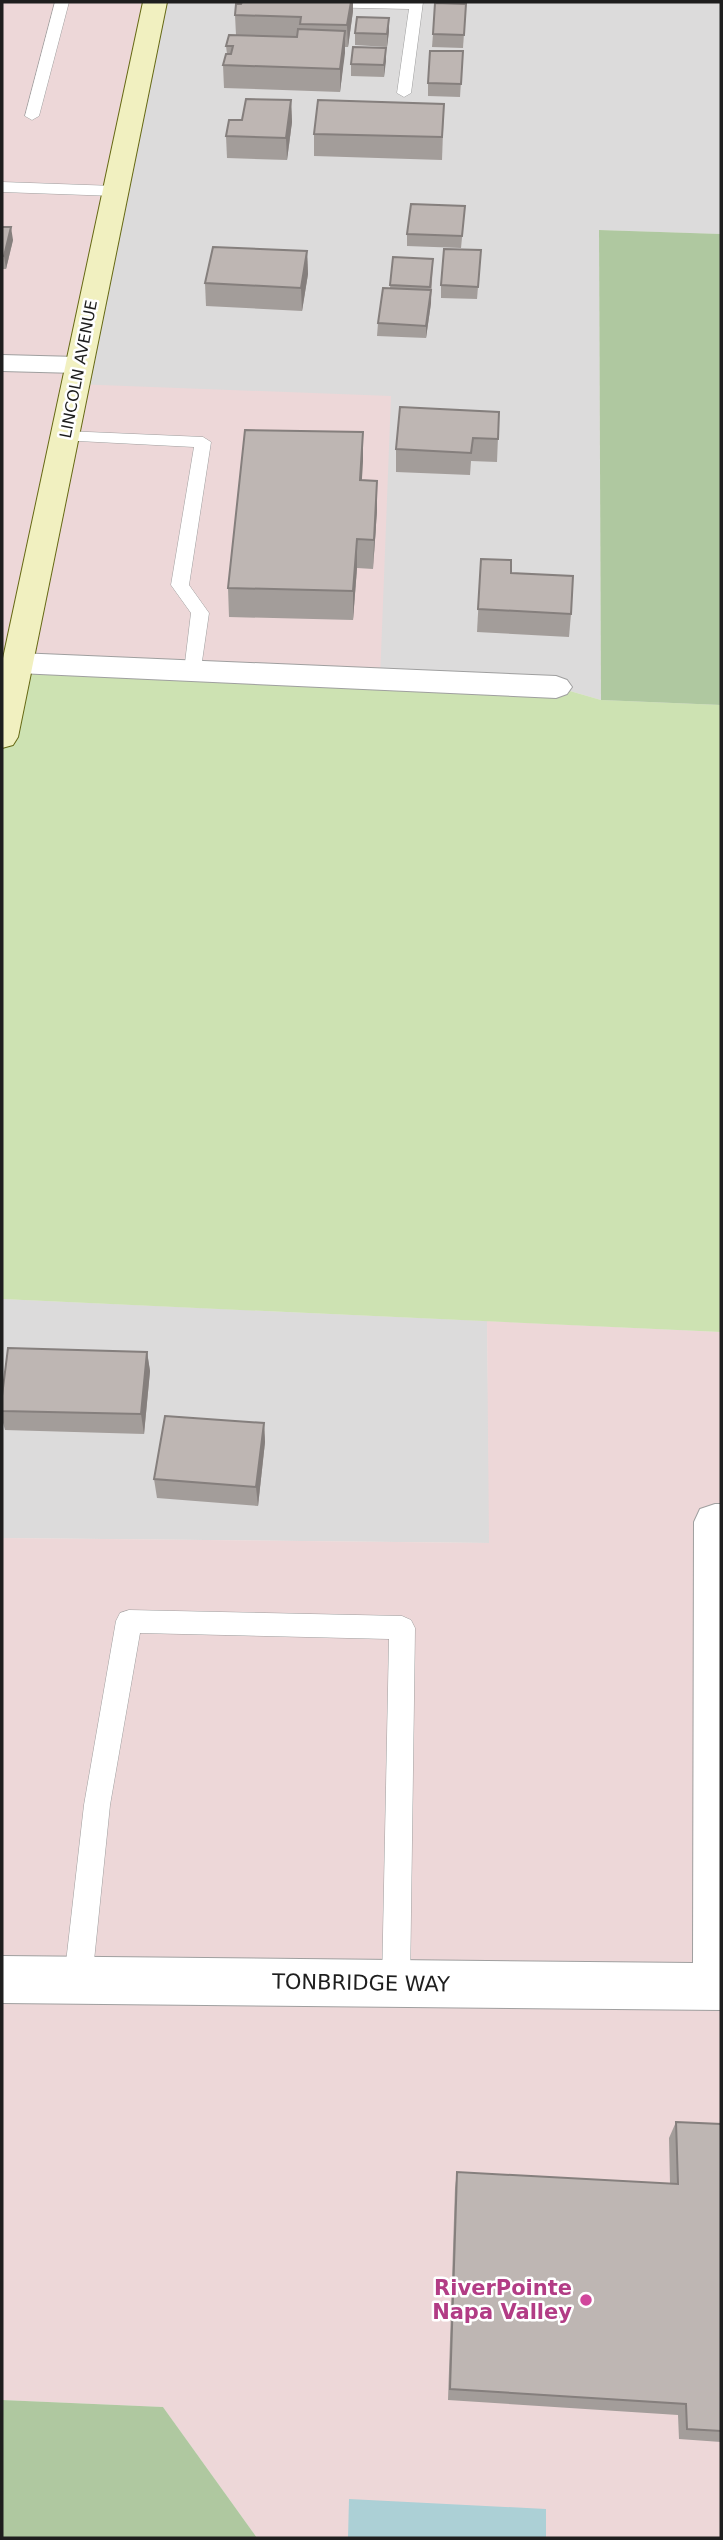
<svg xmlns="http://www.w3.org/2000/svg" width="723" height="2540" font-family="'DejaVu Sans',sans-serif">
<rect width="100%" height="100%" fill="#eeebe6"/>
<g fill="#dcdbdb">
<path d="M 155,2 L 721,2 L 721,234 L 599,230 L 601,700 L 556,687 L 380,680 L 74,384 Z"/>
<path d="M 2,1299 L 487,1321 L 490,1543 L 2,1538 Z"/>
</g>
<g fill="#edd7d8">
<path d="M 2,2 L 155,2 L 74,384 L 391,396 L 380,680 L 18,663 L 2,736 Z"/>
<path d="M 487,1321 L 721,1332 L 721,2538 L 257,2538 L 163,2407 L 2,2400 L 2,1538 L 489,1543 Z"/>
</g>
<path fill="#cde2b2" d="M 18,663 L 556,687 L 601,700 L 721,705 L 721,1332 L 2,1299 L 2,737 Z"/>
<g fill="#afc8a0">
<path d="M 599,230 L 721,234 L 721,705 L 601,700 Z"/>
<path d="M 2,2400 L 163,2407 L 257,2538 L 2,2538 Z"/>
</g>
<path fill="#acd0d6" d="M 349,2499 L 546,2509 L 546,2538 L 348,2538 Z"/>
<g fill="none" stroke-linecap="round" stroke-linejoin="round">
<defs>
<g id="lane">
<path d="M 55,2 L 69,2 L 39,116 L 32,120 L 25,116 Z"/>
<path d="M 263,2 L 423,2 L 411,93 L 404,97 L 397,93 L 409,9 L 270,6 Z"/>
<path d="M 2,182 L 115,186 L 123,191 L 115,196 L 2,192 Z"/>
<path d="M 65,431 L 203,437 L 211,442 L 189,585 L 209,613 L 200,675 L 186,675 L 184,671 L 191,613 L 171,585 L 194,447 L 59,440 L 57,436 L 59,432 Z"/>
<path d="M 129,1610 L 402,1616 L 411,1620 L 415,1628 L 410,1984 L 406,1994 L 396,1998 L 386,1994 L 382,1984 L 389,1639 L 140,1633 L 110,1805 L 92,1980 L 88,1990 L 78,1994 L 68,1990 L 64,1980 L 84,1805 L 116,1621 L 120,1613 Z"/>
</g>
<g id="street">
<path d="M 2,355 L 77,357 L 87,359 L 91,365 L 87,371 L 77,373 L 2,371 Z"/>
<path d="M 18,653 L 556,676 L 567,680 L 572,687 L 567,694 L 556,698 L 18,673 L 7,670 L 2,663 L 7,656 Z"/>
<path d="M 715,1504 L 721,1504 L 721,2010 L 2,2003 L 2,1956 L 693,1963 L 694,1522 L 700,1509 Z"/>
</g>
<path id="secondary" d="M 143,2 L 167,2 L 18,737 L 13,745 L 2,748 L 2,663 Z"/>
</defs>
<use href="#lane" stroke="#9f9f9f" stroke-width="1"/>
<use href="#street" stroke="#9f9f9f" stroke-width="2"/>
<use href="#secondary" stroke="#656813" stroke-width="2"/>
<use href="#lane" fill="#fff" fill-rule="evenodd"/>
<use href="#street" fill="#fff" fill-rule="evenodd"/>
<use href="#secondary" fill="#f1f0c0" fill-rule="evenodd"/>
</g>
<g fill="#a39d9a">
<path d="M 238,2 L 353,2 L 353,11 L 348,47 L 345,47 L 340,92 L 224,88 L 223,65 L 227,54 L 226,46 L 236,35 L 235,15 Z"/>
<path d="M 466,4 L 463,48 L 432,47 L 433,34 Z"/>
<path d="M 389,31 L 387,47 L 355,45 L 355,33 Z"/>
<path d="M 386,48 L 384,77 L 351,76 L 351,64 Z"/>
<path d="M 463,51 L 460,97 L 428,96 L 428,83 Z"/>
<path d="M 291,100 L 292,122 L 287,160 L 227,158 L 226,136 L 242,120 Z"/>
<path d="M 444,104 L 442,160 L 314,156 L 314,134 Z"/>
<path d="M 465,206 L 461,248 L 407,246 L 407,234 Z"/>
<path d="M 2,227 L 13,240 L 6,269 L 2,269 Z"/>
<path d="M 481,250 L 477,299 L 441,298 L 441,285 Z"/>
<path d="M 307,251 L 308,274 L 302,311 L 206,306 L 205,283 Z"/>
<path d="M 393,257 L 433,259 L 431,303 L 426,338 L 377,336 L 378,323 L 390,288 Z"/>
<path d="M 499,412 L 497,462 L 471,461 L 470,475 L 396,472 L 396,449 Z"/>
<path d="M 363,432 L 362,480 L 377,510 L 373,569 L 357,568 L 353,620 L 229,617 L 228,588 Z"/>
<path d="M 481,559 L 511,573 L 571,614 L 569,637 L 477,632 Z"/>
<path d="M 147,1352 L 150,1371 L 144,1434 L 5,1430 L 2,1419 L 2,1396 Z"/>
<path d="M 264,1423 L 265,1442 L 258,1506 L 157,1498 L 154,1479 Z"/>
<path d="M 676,2122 L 721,2124 L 721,2442 L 679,2439 L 678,2415 L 448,2400 L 455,2188 L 457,2172 L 670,2184 L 669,2138 Z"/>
</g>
<g fill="#857f7d">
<path d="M 351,2 L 353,2 L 353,11 L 348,47 L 347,25 Z"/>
<path d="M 389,18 L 389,31 L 387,47 L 387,34 Z"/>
<path d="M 345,31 L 345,53 L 340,92 L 340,69 Z"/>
<path d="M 386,48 L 386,61 L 384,77 L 384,65 Z"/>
<path d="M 291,100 L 292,122 L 287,160 L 286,138 Z"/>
<path d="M 11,227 L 13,240 L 6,269 L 4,256 Z"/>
<path d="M 307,251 L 308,274 L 302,311 L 301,288 Z"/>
<path d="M 431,290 L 431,303 L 426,338 L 426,326 Z"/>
<path d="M 363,432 L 363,461 L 360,509 L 360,480 Z"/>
<path d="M 377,481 L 377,510 L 373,569 L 374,540 Z"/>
<path d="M 357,539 L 357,568 L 353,620 L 353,591 Z"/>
<path d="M 147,1352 L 150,1371 L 144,1434 L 141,1414 Z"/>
<path d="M 264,1423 L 265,1442 L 258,1506 L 256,1487 Z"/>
</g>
<g fill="#beb6b3" stroke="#857f7d" stroke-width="2">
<path d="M 242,2 L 351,2 L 347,25 L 300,24 L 301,17 L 235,15 L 236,4 L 241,4 Z"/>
<path d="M 435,3 L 466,4 L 464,35 L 433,34 Z"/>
<path d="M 357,17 L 389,18 L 387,34 L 355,33 Z"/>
<path d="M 298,29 L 345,31 L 340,69 L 223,65 L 226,54 L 231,54 L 233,46 L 226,46 L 229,35 L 297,37 Z"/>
<path d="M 353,47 L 386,48 L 384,65 L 351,64 Z"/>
<path d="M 430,51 L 463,51 L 461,84 L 428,83 Z"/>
<path d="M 246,99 L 291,100 L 286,138 L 226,136 L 229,120 L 242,120 Z"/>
<path d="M 318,100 L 444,104 L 442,137 L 314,134 Z"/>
<path d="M 411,204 L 465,206 L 462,236 L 407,234 Z"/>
<path d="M 2,227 L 11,227 L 4,256 L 2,256 Z"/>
<path d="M 213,247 L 307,251 L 301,288 L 205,283 Z"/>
<path d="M 444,249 L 481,250 L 478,287 L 441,285 Z"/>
<path d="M 393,257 L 433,259 L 430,287 L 390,285 Z"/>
<path d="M 383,288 L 431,290 L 426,326 L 378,323 Z"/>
<path d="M 400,407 L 499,412 L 498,439 L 473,438 L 471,453 L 396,449 Z"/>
<path d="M 245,430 L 363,432 L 360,480 L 377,481 L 374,540 L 357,539 L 353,591 L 228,588 Z"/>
<path d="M 481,559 L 511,560 L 511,573 L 573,576 L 571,614 L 478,609 Z"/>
<path d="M 8,1348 L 147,1352 L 141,1414 L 2,1411 L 2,1396 Z"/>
<path d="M 165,1416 L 264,1423 L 256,1487 L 154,1479 Z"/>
<path d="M 676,2122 L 721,2124 L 721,2431 L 687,2429 L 686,2404 L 450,2389 L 457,2172 L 678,2184 Z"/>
</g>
<circle fill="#d1479c" stroke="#fff" stroke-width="2.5" cx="586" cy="2300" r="7"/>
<g text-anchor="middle" stroke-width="5" stroke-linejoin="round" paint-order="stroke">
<g font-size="16" fill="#1e1e1e" stroke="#fff">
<text transform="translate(78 369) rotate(-79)" y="6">LINCOLN AVENUE</text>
</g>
<g font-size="21" fill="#1e1e1e" stroke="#fff">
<text transform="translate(361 1983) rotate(1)" y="7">TONBRIDGE WAY</text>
</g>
<g font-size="21" font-weight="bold" fill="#b23c85" stroke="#fff" text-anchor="end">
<text x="572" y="2295">RiverPointe<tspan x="572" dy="24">Napa Valley</tspan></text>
</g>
</g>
<rect width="723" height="2540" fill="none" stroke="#1e1e1e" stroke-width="7"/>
</svg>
